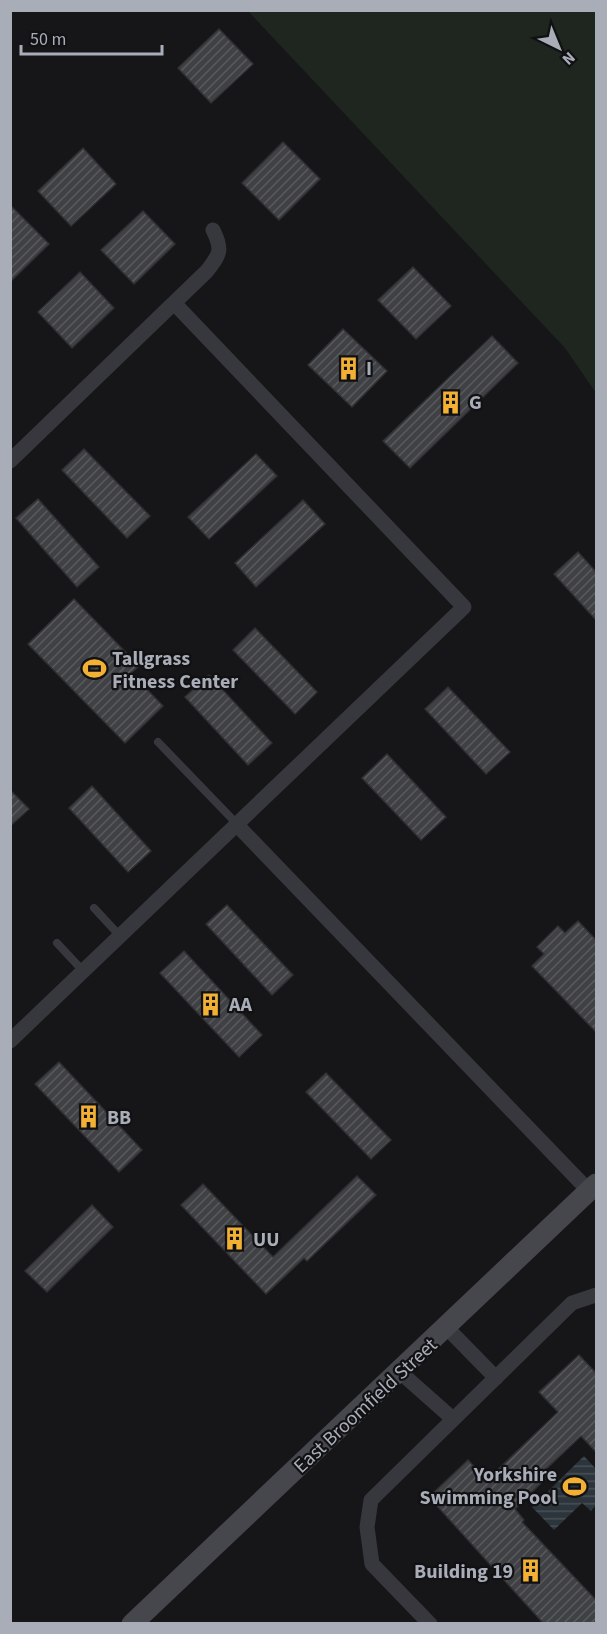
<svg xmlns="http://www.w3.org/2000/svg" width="607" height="1634" font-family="'Source Sans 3',sans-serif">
<defs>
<pattern id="water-rules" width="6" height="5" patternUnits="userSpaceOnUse" patternTransform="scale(1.5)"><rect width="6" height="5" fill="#2c353c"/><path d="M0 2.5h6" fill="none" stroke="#485056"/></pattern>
<pattern id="building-hatch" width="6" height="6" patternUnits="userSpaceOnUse" patternTransform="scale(1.5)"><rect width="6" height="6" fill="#404145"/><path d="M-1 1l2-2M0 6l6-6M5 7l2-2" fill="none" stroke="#595a5e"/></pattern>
</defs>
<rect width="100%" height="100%" fill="#161618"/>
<path fill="#1e261f" d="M 248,11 L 596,11 L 596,393 L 565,348 Z"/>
<path fill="url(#water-rules)" d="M 584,1456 L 596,1469 L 596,1505 L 591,1511 L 582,1503 L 554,1530 L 532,1507 Z"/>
<g fill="url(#building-hatch)" stroke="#303034" stroke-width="1.5">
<path d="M 219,29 L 253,64 L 211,103 L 178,68 Z"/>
<path d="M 283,142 L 320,179 L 279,220 L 242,183 Z"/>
<path d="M 83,148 L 116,184 L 71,226 L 38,191 Z"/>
<path d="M 10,205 L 49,244 L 10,282 Z"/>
<path d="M 143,211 L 175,244 L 134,284 L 101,250 Z"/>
<path d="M 413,267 L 451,306 L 416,339 L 378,300 Z"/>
<path d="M 80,272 L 114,308 L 72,348 L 38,312 Z"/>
<path d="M 343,329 L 387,371 L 352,407 L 308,365 Z"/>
<path d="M 492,336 L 518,363 L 410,468 L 383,441 Z"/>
<path d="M 84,449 L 150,516 L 127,538 L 62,470 Z"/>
<path d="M 256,454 L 277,476 L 209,539 L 188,517 Z"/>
<path d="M 38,499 L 99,567 L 77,587 L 16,518 Z"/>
<path d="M 303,500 L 325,524 L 256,587 L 235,563 Z"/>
<path d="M 578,552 L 597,573 L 597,621 L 554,574 Z"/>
<path d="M 74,599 L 139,666 L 131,673 L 163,706 L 125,743 L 28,644 Z"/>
<path d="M 255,628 L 317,692 L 295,714 L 233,650 Z"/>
<path d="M 209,675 L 272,743 L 248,765 L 185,697 Z"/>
<path d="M 448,687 L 510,752 L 486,774 L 425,709 Z"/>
<path d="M 387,754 L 446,817 L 421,840 L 362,778 Z"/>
<path d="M 92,786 L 151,851 L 128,872 L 69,808 Z"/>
<path d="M 10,790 L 29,809 L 10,826 Z"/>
<path d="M 227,905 L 293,975 L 272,995 L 206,924 Z"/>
<path d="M 578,921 L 597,941 L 597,1033 L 532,966 L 544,954 L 537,947 L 558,926 L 565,933 Z"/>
<path d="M 184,951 L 262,1035 L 239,1057 L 160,973 Z"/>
<path d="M 59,1062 L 142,1150 L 119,1172 L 35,1084 Z"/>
<path d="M 326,1073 L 391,1140 L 371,1159 L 306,1092 Z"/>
<path d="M 357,1176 L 376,1195 L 307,1261 L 304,1258 L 266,1294 L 181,1205 L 203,1184 L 273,1257 Z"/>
<path d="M 92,1205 L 113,1227 L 47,1292 L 25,1271 Z"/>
<path d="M 579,1355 L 597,1374 L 597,1453 L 581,1436 L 545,1470 L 550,1474 L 515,1509 L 524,1520 L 522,1522 L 597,1601 L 597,1623 L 543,1623 L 429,1497 L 468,1460 L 487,1480 L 558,1412 L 539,1392 Z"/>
</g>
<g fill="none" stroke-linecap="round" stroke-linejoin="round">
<g stroke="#37383d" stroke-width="8">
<path d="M 158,742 L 237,824"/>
<path d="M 94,908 L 121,937"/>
<path d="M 57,943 L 84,972"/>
</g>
<g stroke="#37383d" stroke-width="15">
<path d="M 10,461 L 207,271 C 220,254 223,250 213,230"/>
<path d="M 238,826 L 589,1191"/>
<path d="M 10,1041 L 464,607 L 175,304"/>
<path d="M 447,1328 L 496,1378"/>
<path d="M 400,1372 L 453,1419"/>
<path d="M 430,1624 L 372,1564 L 367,1527 L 371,1500 L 572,1303 L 596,1295"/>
</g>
<path stroke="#45474d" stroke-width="21" d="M 132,1624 L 596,1184"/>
</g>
<defs>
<symbol id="building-bare" viewBox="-9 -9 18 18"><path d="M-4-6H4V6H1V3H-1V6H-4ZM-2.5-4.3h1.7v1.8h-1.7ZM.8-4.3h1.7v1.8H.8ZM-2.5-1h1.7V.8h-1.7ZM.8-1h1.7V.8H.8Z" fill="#f2b134" stroke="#111113" stroke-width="2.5" paint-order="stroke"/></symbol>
<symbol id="stadium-bare" viewBox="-9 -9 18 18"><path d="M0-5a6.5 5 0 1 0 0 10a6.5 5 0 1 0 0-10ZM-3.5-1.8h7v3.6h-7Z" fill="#f2b134" stroke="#111113" stroke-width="2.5" paint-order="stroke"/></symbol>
</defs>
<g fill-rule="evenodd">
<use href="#building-bare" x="332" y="352" width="33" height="33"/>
<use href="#building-bare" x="434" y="386" width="33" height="33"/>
<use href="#stadium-bare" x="78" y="652" width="33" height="33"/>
<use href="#building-bare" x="194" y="988" width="33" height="33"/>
<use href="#building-bare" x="72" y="1100" width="33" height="33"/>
<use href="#building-bare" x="218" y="1222" width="33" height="33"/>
<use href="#stadium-bare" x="558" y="1470" width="33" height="33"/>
<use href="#building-bare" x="514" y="1554" width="33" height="33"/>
</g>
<g text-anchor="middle" stroke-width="4.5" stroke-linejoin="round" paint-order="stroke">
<g font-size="20" font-weight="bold" fill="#a8adb8" stroke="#111113" text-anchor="start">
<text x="366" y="375">I</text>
<text x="469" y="409">G</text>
<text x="112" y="665">Tallgrass<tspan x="112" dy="23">Fitness Center</tspan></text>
<text x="229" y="1011">AA</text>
<text x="107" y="1124">BB</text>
<text x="253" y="1246">UU</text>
<text x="557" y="1481" text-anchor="end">Yorkshire<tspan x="557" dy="23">Swimming Pool</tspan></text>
<text x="513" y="1578" text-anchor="end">Building 19</text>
</g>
<g font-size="20" fill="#a8adb8" stroke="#111113">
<text transform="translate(365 1405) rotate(-43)" y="7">East Broomfield Street</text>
</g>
</g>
<rect width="607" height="1634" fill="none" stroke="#a8adb8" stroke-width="24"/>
<g transform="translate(559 48) rotate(137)" stroke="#111113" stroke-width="4.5" paint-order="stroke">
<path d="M0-4.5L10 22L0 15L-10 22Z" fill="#a8adb8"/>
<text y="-9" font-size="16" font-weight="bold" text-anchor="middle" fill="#a8adb8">N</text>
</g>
<path d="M21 45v9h141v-9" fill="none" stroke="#a8adb8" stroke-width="3"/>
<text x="30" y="45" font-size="18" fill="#a8adb8" stroke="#111113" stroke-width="4.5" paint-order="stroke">50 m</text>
</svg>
